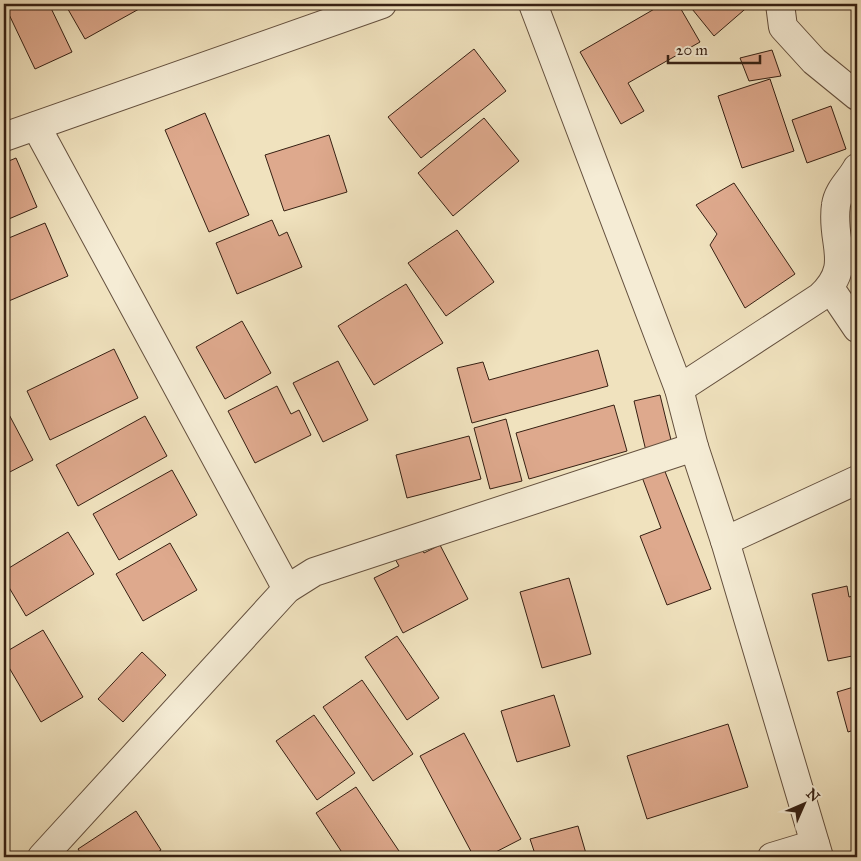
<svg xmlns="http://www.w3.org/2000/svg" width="861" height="861" font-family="'IM FELL Great Primer',serif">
<rect width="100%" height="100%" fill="#f0e2be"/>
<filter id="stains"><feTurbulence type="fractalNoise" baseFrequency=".004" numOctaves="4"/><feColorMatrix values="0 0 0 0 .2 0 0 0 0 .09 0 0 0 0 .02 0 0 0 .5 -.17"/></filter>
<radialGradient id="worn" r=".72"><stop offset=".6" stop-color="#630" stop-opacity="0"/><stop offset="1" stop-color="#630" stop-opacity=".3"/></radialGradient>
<g fill="#dea98d" stroke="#362013">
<path d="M 4,4 L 49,4 L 72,52 L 35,69 Z"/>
<path d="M 65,4 L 136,4 L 139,9 L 85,39 Z"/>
<path d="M 663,4 L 678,4 L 700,42 L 628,83 L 644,111 L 621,124 L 580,52 Z"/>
<path d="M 688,4 L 751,4 L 714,36 Z"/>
<path d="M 474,49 L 506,91 L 421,158 L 388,117 Z"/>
<path d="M 772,50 L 781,76 L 749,81 L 740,58 Z"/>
<path d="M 770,79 L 794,151 L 742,168 L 718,96 Z"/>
<path d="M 831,106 L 846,149 L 807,163 L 792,120 Z"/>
<path d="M 205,113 L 249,215 L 209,232 L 165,130 Z"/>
<path d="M 484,118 L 519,161 L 453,216 L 418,173 Z"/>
<path d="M 329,135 L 347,192 L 284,211 L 265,155 Z"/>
<path d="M 16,158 L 37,207 L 4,221 L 4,163 Z"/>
<path d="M 734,183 L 795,274 L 745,308 L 710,245 L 717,234 L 696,205 Z"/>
<path d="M 857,193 L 857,214 L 850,196 Z"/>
<path d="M 272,220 L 279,236 L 287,232 L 302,267 L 237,294 L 216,243 Z"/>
<path d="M 45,223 L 68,276 L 4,303 L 4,240 Z"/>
<path d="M 457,230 L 494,282 L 446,316 L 408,263 Z"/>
<path d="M 406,284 L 443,343 L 374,385 L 338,326 Z"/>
<path d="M 242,321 L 271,373 L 225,399 L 196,347 Z"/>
<path d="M 114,349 L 138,398 L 50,440 L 27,391 Z"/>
<path d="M 598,350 L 608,386 L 472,423 L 457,368 L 483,362 L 489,380 Z"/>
<path d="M 338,361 L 368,420 L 323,442 L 293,383 Z"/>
<path d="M 277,386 L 291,414 L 299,410 L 311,435 L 255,463 L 228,411 Z"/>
<path d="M 660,395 L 672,444 L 646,451 L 634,401 Z"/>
<path d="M 4,405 L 33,460 L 4,475 Z"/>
<path d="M 614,405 L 627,451 L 529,479 L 516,433 Z"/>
<path d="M 145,416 L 167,456 L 78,506 L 56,465 Z"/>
<path d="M 506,419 L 522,481 L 490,489 L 474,428 Z"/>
<path d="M 469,436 L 481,479 L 407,498 L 396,455 Z"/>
<path d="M 664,469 L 711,589 L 667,605 L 640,536 L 661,528 L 642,477 Z"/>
<path d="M 172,470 L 197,515 L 119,560 L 93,514 Z"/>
<path d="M 68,532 L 94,574 L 26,616 L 4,579 L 4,571 Z"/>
<path d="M 170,543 L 197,590 L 143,621 L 116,574 Z"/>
<path d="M 419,544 L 424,553 L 440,545 L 468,599 L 403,633 L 374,578 L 399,566 L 394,557 Z"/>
<path d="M 569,578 L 591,654 L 542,668 L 520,592 Z"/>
<path d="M 847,586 L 849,597 L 857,595 L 857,655 L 828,661 L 812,594 Z"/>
<path d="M 43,630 L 83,697 L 41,722 L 4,659 L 4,653 Z"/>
<path d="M 397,636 L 439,698 L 407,720 L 365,657 Z"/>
<path d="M 142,652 L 166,675 L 123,722 L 98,699 Z"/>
<path d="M 362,680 L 413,754 L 373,781 L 323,707 Z"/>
<path d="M 857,686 L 857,729 L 848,732 L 837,692 Z"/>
<path d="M 554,695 L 570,746 L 517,762 L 501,711 Z"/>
<path d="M 314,715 L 355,773 L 317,800 L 276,741 Z"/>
<path d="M 728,724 L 748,787 L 647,819 L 627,756 Z"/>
<path d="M 464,733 L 521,839 L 486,857 L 474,857 L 420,756 Z"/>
<path d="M 356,787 L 403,857 L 345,857 L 316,813 Z"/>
<path d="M 136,811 L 161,850 L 150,857 L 83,857 L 78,849 Z"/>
<path d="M 578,826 L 587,857 L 536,857 L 530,839 Z"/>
</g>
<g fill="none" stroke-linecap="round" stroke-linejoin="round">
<defs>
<g id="street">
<path d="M 533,4 L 679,389 L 694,447 L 725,541 L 819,857"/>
<path d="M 780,4 L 783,27 L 814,61 L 857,96"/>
<path d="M 36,126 L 287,589"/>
<path d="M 4,137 L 382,4"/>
<path d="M 830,288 L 857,328"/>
<path d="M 679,389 L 820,297 C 855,265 830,243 836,205 C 838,190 850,181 857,168"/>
<path d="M 725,541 L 857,480"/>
<path d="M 42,857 L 287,589 L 314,572 L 694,447"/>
<path d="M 772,857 L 815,844"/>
</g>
</defs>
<use href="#street" stroke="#64503e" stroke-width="30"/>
<use href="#street" stroke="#f5ecd5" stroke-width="28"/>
</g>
<rect width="861" height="861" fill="none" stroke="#f0e2be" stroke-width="20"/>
<rect x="5" y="5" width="851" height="851" fill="none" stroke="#362013" stroke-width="2.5"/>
<rect x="10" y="10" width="841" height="841" fill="none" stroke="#362013"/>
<g transform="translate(804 804) rotate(45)" stroke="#f5ecd5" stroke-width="4" paint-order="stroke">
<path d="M0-4L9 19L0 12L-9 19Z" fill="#362013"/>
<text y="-8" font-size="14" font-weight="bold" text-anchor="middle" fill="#362013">N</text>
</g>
<path d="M668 55v8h92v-8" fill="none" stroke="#362013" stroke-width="2.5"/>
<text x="676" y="55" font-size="15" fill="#362013" stroke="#f5ecd5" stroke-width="4" paint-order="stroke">20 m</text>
<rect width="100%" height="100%" filter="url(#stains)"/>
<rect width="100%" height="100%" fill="url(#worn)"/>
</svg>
